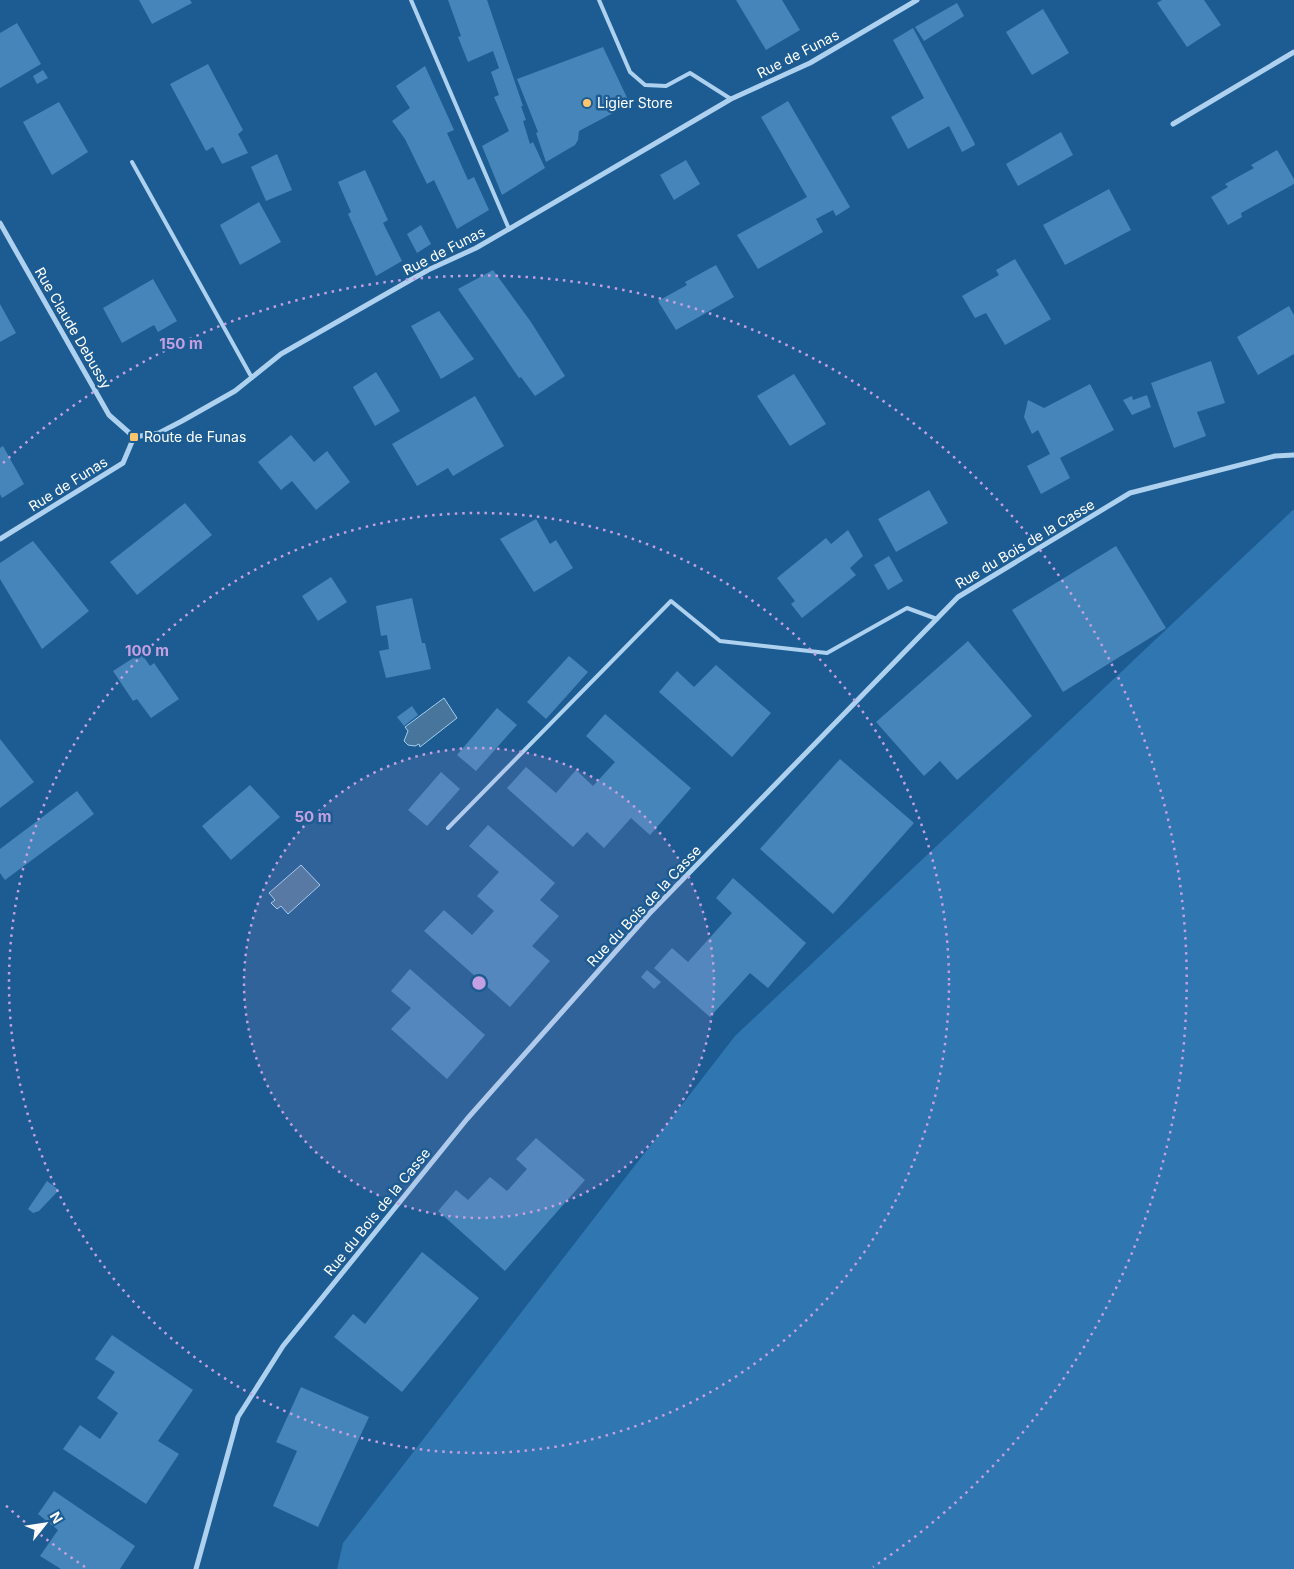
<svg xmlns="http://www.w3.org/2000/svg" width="1294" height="1569" font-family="Inter,sans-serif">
<rect width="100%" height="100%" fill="#1d5c92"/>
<path fill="#3076b0" d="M 1294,509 L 1294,1569 L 337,1569 L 343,1543 L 735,1036 Z"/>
<g fill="#48759b" stroke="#a1cef0">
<path d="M 444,698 L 457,718 L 420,747 L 419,744 L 415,746 L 408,745 L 404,741 L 408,731 L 405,727 Z"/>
<path d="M 301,865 L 320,885 L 288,914 L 281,906 L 277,909 L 271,903 L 275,900 L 269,893 Z"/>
</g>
<g fill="#4585b9">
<path d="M 139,0 L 190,0 L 192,3 L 152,24 Z"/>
<path d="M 448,0 L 487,0 L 523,106 L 521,106 L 526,120 L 523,121 L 530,144 L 533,142 L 545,168 L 502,195 L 482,146 L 509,131 L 494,97 L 499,95 L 491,72 L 499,68 L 493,51 L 468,62 L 458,37 L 461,36 Z"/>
<path d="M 736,0 L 782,0 L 800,30 L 766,50 Z"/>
<path d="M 1162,0 L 1204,0 L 1221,25 L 1187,47 L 1157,3 Z"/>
<path d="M 957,3 L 964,16 L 924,41 L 915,27 Z"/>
<path d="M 1043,9 L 1069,53 L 1032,75 L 1006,32 Z"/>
<path d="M 17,23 L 41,64 L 0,88 L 0,33 Z"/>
<path d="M 913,28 L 974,142 L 975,145 L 962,152 L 949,126 L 908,149 L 891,117 L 924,98 L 893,40 Z"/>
<path d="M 603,47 L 630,104 L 579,131 L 578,140 L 575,145 L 546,162 L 536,133 L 538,132 L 517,79 Z"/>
<path d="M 208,64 L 243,130 L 238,134 L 248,153 L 222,164 L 213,147 L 206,151 L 170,84 Z"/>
<path d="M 425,66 L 454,130 L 447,133 L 468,180 L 474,177 L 489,210 L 457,229 L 434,180 L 427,184 L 405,139 L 392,121 L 410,108 L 396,86 Z"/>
<path d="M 43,70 L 48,78 L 37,84 L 33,76 Z"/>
<path d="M 788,101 L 850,207 L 836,216 L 833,210 L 816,219 L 823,232 L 758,269 L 737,235 L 807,197 L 761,117 Z"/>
<path d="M 59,102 L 88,152 L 52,175 L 23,122 Z"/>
<path d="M 1061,132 L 1073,155 L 1018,186 L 1006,164 Z"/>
<path d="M 1277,150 L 1294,179 L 1294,184 L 1241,213 L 1242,217 L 1228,225 L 1211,197 L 1228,187 L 1225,184 L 1254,168 L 1251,165 Z"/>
<path d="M 277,154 L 292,190 L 266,201 L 251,167 Z"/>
<path d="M 686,160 L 700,184 L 674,200 L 660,175 Z"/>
<path d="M 365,170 L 388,220 L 383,223 L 402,261 L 376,276 L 348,214 L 351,212 L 338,182 Z"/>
<path d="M 1109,189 L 1131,230 L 1065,265 L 1043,225 Z"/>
<path d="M 259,202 L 281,242 L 240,265 L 220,225 Z"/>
<path d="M 421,225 L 431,244 L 417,253 L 407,234 Z"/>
<path d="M 1015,259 L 1051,319 L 1005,345 L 986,313 L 975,318 L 962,296 L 999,275 L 996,270 Z"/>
<path d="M 716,265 L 734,297 L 676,330 L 658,301 L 687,285 L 685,282 Z"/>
<path d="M 493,270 L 531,322 L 565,376 L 535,396 L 521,377 L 519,378 L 458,289 Z"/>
<path d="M 153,279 L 177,321 L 158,332 L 154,325 L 122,343 L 103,308 Z"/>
<path d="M 0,304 L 16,333 L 0,342 Z"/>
<path d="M 1289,306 L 1294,315 L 1294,354 L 1258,375 L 1237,337 Z"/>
<path d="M 439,311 L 474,359 L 441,379 L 411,326 Z"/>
<path d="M 1211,361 L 1225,403 L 1197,412 L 1206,436 L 1174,448 L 1151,383 Z"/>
<path d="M 376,372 L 400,411 L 375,426 L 353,387 Z"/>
<path d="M 794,374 L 826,424 L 790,446 L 757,396 Z"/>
<path d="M 1090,384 L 1114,430 L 1060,458 L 1070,478 L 1041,494 L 1027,466 L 1050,454 L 1038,430 L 1032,434 L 1024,417 L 1028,400 L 1044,408 Z"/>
<path d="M 1147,395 L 1151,407 L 1132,415 L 1123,400 L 1132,396 L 1133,400 Z"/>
<path d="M 475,396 L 504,446 L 453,476 L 448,468 L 417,486 L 392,444 Z"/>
<path d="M 291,435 L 314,462 L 327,451 L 350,482 L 316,510 L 292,481 L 281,490 L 258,462 Z"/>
<path d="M 3,446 L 24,484 L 2,498 L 0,494 L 0,448 Z"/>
<path d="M 929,490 L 948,523 L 896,552 L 878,519 Z"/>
<path d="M 185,503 L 212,535 L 137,595 L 110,562 Z"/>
<path d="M 536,519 L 550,544 L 556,540 L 573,568 L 534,592 L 500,539 Z"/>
<path d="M 848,530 L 863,556 L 850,568 L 856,575 L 802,618 L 791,604 L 795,601 L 777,578 L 826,538 L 831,544 Z"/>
<path d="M 33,541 L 89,611 L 42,649 L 0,579 L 0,563 Z"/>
<path d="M 1116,546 L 1166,628 L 1063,692 L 1012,610 Z"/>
<path d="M 889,556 L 903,581 L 888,590 L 874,565 Z"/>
<path d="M 331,577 L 347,602 L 318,621 L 302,596 Z"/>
<path d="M 412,598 L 422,643 L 425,643 L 431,669 L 386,678 L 379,651 L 389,649 L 387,635 L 381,636 L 376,606 Z"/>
<path d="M 968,641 L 1032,716 L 957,780 L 940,761 L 924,776 L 876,722 Z"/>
<path d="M 141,653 L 150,666 L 154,663 L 179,699 L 151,718 L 137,699 L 133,701 L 113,671 Z"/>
<path d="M 569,656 L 588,672 L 546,719 L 527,702 Z"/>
<path d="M 716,665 L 771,713 L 732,757 L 659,692 L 677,671 L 694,687 Z"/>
<path d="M 412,706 L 418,715 L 404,726 L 397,717 Z"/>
<path d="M 497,708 L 517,725 L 476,771 L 457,755 Z"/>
<path d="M 605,714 L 691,788 L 650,835 L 631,818 L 604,848 L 587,832 L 573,847 L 507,788 L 526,767 L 556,793 L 576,770 L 593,786 L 615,762 L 586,736 Z"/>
<path d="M 0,739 L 34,782 L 0,808 Z"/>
<path d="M 840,759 L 914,823 L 833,914 L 760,849 Z"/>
<path d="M 441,772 L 460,789 L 427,826 L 408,810 Z"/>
<path d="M 250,785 L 280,817 L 231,860 L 202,826 Z"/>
<path d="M 77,791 L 94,814 L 5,880 L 0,873 L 0,849 Z"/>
<path d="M 488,825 L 555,883 L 540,900 L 559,916 L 532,946 L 550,961 L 510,1007 L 424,931 L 444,910 L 472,935 L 494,911 L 477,896 L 499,872 L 469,846 Z"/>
<path d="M 733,878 L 806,943 L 768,988 L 750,973 L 710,1017 L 654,968 L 672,948 L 688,962 L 732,913 L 716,898 Z"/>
<path d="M 410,969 L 485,1035 L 447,1079 L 391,1029 L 411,1008 L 391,991 Z"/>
<path d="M 647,970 L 661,982 L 654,989 L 641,977 Z"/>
<path d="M 536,1138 L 585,1180 L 505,1271 L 438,1211 L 456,1190 L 468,1200 L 490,1177 L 507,1191 L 527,1169 L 516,1159 Z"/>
<path d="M 47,1181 L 59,1190 L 39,1211 L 33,1213 L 28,1209 Z"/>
<path d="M 422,1252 L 479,1298 L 402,1392 L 334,1337 L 353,1314 L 365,1324 Z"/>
<path d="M 112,1335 L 193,1390 L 158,1441 L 179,1454 L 146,1504 L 63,1449 L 80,1425 L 100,1439 L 118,1413 L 97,1398 L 115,1372 L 95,1359 Z"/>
<path d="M 301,1387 L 369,1417 L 318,1527 L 273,1506 L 297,1451 L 276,1442 Z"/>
<path d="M 54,1491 L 135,1546 L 120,1569 L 61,1569 L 40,1556 L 58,1530 L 38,1514 Z"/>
</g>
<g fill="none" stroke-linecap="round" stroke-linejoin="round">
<g stroke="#add1ee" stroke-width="4">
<path d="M 411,0 L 509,229"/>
<path d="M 599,0 L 630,72 L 645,85 L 666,86 L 690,73 L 731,99"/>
<path d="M 132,162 L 252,378"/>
<path d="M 448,828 L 671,601 L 720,641 L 827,653 L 907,608 L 937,619"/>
</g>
<g stroke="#add1ee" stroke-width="5">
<path d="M 1173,124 L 1294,52"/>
<path d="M 0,223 L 109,415 L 134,437"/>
<path d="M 134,437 L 159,433 L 182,421 L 235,391 L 281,354 L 428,270 L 476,248 L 509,229 L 731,99 L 810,63 L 917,0"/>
<path d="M 0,539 L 123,463 L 134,437"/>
<path d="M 196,1569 L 238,1417 L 283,1346 L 467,1119 L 649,914 L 958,597 L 1130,493 L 1275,456 L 1294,455"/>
</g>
</g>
<circle cx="479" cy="983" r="235" fill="#c4a0e2" fill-opacity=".12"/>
<g fill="none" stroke="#c4a0e2" stroke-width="2.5" stroke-dasharray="2.5 5">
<circle cx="479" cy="983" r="235"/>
<circle cx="479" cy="983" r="470"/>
<path d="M85 1567A705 705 0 0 1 3 1503M3 463A705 705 0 1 1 873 1567"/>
</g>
<g fill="#fec56c" stroke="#1d5c92" stroke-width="2">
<circle cx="587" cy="103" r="5"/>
<rect x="129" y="432" width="10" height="10" rx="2.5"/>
</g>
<g text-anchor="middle" stroke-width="5" stroke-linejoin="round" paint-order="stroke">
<g font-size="14" fill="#fff" stroke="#1d5c92">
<text transform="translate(798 54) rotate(-27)" y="5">Rue de Funas</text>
<text transform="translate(444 251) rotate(-27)" y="5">Rue de Funas</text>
<text transform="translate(73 328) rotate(60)" y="5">Rue Claude Debussy</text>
<text transform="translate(68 484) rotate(-32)" y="5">Rue de Funas</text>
<text transform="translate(1025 544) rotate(-31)" y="5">Rue du Bois de la Casse</text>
<text transform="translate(644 906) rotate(-47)" y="5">Rue du Bois de la Casse</text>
<text transform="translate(377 1212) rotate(-51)" y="5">Rue du Bois de la Casse</text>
</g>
<g font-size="14" fill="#fff" stroke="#1d5c92" text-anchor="start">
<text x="597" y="108">Ligier Store</text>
<text x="144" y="442">Route de Funas</text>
</g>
</g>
<circle cx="479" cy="983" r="8" fill="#c4a0e2" stroke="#1d5c92" stroke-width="2.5"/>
<g font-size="15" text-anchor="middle" font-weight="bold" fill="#c4a0e2" stroke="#1d5c92" stroke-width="5" stroke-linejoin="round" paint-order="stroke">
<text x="181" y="349">150 m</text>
<text x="147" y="656">100 m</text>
<text x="313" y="822">50 m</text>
</g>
<g transform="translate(45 1524) rotate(60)" stroke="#1d5c92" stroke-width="4" paint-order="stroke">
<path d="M0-4L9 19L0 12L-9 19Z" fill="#ffffff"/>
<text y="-8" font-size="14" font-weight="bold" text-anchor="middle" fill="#ffffff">N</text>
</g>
</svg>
